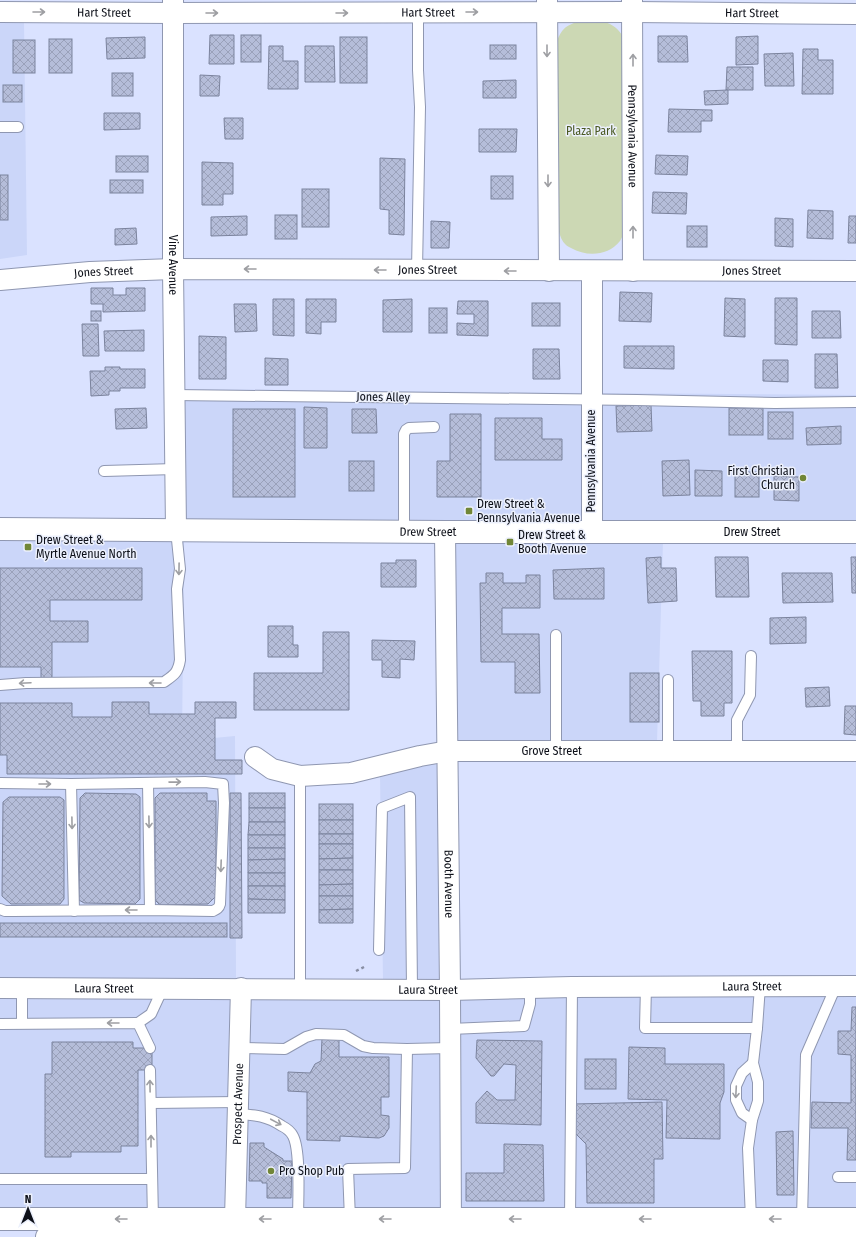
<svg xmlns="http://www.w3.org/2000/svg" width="856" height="1237" font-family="'Fira Sans Condensed',sans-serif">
<defs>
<pattern id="building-cross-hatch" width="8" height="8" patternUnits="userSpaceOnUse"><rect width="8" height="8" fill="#b5bdd9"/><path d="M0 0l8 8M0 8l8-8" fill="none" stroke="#9aa1ba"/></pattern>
</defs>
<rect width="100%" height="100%" fill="#dae2ff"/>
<g fill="#cbd6f9">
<path d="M 0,22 L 24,22 L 27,255 L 0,259 Z"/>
<path d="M 183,389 L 583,393 L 583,522 L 184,520 Z"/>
<path d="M 600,393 L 856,395 L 856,521 L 600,522 Z"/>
<path d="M 0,539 L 184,540 L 182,741 L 235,736 L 236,978 L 0,978 Z"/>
<path d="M 454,541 L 663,541 L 657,742 L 456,742 Z"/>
<path d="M 440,762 L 442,980 L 383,979 L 380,775 L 421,765 Z"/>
<path d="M 856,995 L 856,1209 L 459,1210 L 459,999 L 572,996 Z"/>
<path d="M 0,997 L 232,998 L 227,1210 L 0,1209 Z"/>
<path d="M 249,998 L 442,999 L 442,1210 L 244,1210 Z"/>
</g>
<path fill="#ccd8b4" d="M 579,21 C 600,22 612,18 624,38 L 625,226 C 624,230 623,237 620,241 C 608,256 587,257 571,248 C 569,247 567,246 566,245 C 558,238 557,221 556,212 L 555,45 C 562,30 562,27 579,21 Z"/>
<g fill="url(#building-cross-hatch)" stroke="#7b839d">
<path d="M 210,35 L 234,35 L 234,64 L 209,64 Z"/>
<rect x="241" y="35" width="20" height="27"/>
<path d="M 658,36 L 687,36 L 688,62 L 658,62 Z"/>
<path d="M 758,36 L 758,64 L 736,65 L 736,37 Z"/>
<path d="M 145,37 L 145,58 L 107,59 L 106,38 Z"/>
<rect x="340" y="37" width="27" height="46"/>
<rect x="49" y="39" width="23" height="34"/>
<rect x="13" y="40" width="22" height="33"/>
<rect x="490" y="45" width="26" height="14"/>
<path d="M 269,46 L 283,46 L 283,61 L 298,61 L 298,89 L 268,89 Z"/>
<path d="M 305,46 L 334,46 L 335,82 L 305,82 Z"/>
<path d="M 803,49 L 818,49 L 818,60 L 833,60 L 833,94 L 802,94 Z"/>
<path d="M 793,53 L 794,86 L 765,86 L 764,54 Z"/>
<path d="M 727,67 L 753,67 L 753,90 L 726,90 Z"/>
<rect x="112" y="73" width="21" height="23"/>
<path d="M 200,75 L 220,76 L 219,96 L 200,96 Z"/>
<path d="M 516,80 L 516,98 L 483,98 L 483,81 Z"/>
<rect x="3" y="85" width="19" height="17"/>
<path d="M 728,90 L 728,104 L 705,105 L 704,91 Z"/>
<path d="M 669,109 L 712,110 L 712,121 L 701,121 L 701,132 L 668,132 Z"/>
<path d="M 104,113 L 140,113 L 140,129 L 104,130 Z"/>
<path d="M 224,118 L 243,118 L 243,139 L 225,139 Z"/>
<path d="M 479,129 L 517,129 L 516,152 L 479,152 Z"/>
<path d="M 656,155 L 688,156 L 687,175 L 655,174 Z"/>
<rect x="116" y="156" width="32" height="16"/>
<path d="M 380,158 L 405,159 L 404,235 L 389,234 L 389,210 L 380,209 Z"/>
<path d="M 202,162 L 233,163 L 233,194 L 223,194 L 223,205 L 202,205 Z"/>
<rect x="0" y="175" width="8" height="45"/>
<rect x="491" y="176" width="22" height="23"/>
<rect x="110" y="180" width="33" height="13"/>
<rect x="302" y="189" width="27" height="38"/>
<path d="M 653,192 L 687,193 L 686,214 L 652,213 Z"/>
<path d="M 808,210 L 833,211 L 833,239 L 807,238 Z"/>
<rect x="275" y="215" width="22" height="24"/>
<path d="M 247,216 L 247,235 L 211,236 L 211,217 Z"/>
<path d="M 849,216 L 856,216 L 856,243 L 848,243 Z"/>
<path d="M 775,218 L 793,219 L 793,247 L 775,246 Z"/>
<path d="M 431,221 L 450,222 L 449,248 L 431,248 Z"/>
<rect x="687" y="226" width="20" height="21"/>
<path d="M 136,228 L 137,244 L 115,245 L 115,229 Z"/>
<path d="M 91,288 L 113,288 L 113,295 L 126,295 L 126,288 L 145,288 L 145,311 L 103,312 L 103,304 L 91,304 Z"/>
<path d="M 620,292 L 652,293 L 651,322 L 619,321 Z"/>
<path d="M 725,298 L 745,299 L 745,337 L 724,336 Z"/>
<path d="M 775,298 L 797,298 L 797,345 L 775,344 Z"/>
<path d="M 273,299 L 294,299 L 294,336 L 273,335 Z"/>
<path d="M 306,299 L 336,299 L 336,322 L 321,322 L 321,334 L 306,333 Z"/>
<path d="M 412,299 L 412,332 L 383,332 L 383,300 Z"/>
<path d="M 458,301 L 488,301 L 488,336 L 457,335 L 457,323 L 474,324 L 474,314 L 457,314 Z"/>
<rect x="532" y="303" width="28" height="23"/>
<path d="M 234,304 L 256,304 L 257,331 L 235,332 Z"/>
<rect x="429" y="308" width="18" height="25"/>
<rect x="91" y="311" width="10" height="10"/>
<path d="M 812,311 L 840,311 L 841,338 L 812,338 Z"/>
<path d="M 82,324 L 98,324 L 99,356 L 83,356 Z"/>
<path d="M 144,330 L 144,351 L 105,351 L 104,331 Z"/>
<path d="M 199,336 L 226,337 L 226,379 L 199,379 Z"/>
<path d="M 624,346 L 674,346 L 674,369 L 624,368 Z"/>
<path d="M 533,349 L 559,349 L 560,379 L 533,379 Z"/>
<path d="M 815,354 L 837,354 L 838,388 L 815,388 Z"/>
<path d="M 265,358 L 288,359 L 288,385 L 265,385 Z"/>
<path d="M 763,360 L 788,360 L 788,382 L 763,381 Z"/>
<path d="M 105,367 L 120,367 L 120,369 L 145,369 L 145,388 L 120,388 L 120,391 L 109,391 L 109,395 L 91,396 L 90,371 L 105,371 Z"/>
<path d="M 651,405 L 652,431 L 617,432 L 616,406 Z"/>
<path d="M 304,407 L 327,408 L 327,448 L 304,448 Z"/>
<path d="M 146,408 L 147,428 L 116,429 L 115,409 Z"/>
<rect x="729" y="408" width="34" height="27"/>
<rect x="233" y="409" width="62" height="88"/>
<path d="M 352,409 L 376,409 L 377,433 L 352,433 Z"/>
<rect x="768" y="412" width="25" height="27"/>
<path d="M 450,414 L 481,414 L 481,497 L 437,497 L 437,461 L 450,461 Z"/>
<path d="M 495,418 L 542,418 L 542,439 L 562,439 L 562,460 L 495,460 Z"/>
<path d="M 841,426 L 841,444 L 807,445 L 806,428 Z"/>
<path d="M 689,460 L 690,495 L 663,496 L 662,461 Z"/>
<rect x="349" y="461" width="25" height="30"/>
<path d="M 695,470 L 722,471 L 722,496 L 695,496 Z"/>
<rect x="735" y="472" width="24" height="25"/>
<path d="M 774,476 L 799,477 L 799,501 L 774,500 Z"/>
<path d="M 661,557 L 661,568 L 676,568 L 677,601 L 648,603 L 646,558 Z"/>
<path d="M 715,557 L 748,557 L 749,597 L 716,597 Z"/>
<path d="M 851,557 L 856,557 L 856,593 L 852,593 Z"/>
<path d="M 396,560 L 416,560 L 416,587 L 381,587 L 381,563 L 396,563 Z"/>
<path d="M 0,568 L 142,568 L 142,600 L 50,600 L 50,621 L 88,621 L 88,642 L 52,642 L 52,682 L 41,682 L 41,667 L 0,667 Z"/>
<path d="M 604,568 L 604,599 L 554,599 L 553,570 Z"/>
<path d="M 486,573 L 503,573 L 503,583 L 526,583 L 526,575 L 540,575 L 540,608 L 502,608 L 502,634 L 539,634 L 540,693 L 515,693 L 515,662 L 481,662 L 480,583 L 486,583 Z"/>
<path d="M 782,573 L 832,573 L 833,602 L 783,603 Z"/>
<path d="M 806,617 L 806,643 L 770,644 L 770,618 Z"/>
<path d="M 268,626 L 293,626 L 293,645 L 298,645 L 298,657 L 268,657 Z"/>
<path d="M 323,632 L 349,632 L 349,710 L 254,710 L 254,673 L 323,673 Z"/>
<path d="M 372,640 L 415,641 L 414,660 L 400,659 L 400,678 L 382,677 L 382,660 L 372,660 Z"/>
<path d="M 692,651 L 732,651 L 732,703 L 724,703 L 724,716 L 701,716 L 701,701 L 693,701 Z"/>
<rect x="630" y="673" width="29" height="49"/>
<path d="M 829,687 L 830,706 L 806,707 L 805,688 Z"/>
<path d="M 112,702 L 149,702 L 149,714 L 195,714 L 195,702 L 236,702 L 236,718 L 215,718 L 215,760 L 242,760 L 242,774 L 7,774 L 7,755 L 0,755 L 0,703 L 72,703 L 72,717 L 112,717 Z"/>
<path d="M 845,706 L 856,706 L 856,735 L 844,734 Z"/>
<path d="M 85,793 L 136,794 L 140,797 L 140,899 L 135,904 L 84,903 L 79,900 L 80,798 Z"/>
<path d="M 160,793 L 207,793 L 207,801 L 216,801 L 216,896 L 208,904 L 160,905 L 155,900 L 155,798 Z"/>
<path d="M 230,793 L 241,793 L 242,938 L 230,938 Z"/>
<rect x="249" y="793" width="36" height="15"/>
<path d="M 9,797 L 60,797 L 64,800 L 64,899 L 60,904 L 11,904 L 2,896 L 3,802 Z"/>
<rect x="319" y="804" width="34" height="16"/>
<rect x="249" y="808" width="36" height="14"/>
<rect x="319" y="820" width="34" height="14"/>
<path d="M 249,822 L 285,822 L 285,835 L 248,835 Z"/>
<rect x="319" y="834" width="34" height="10"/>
<rect x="248" y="835" width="37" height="13"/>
<path d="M 319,844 L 353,844 L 353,858 L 319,859 Z"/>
<path d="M 248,848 L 285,848 L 285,859 L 248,860 Z"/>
<path d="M 353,858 L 353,870 L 319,870 L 319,859 Z"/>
<path d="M 285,859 L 285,873 L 248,873 L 248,860 Z"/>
<path d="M 319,870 L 353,870 L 353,884 L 319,885 Z"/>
<rect x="248" y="873" width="37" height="13"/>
<path d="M 353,884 L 353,896 L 319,896 L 319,885 Z"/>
<path d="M 248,886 L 285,886 L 285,900 L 248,899 Z"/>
<path d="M 319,896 L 353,896 L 353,909 L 319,910 Z"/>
<path d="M 248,899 L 285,900 L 285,913 L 248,913 Z"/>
<path d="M 353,909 L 353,923 L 319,923 L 319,910 Z"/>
<rect x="0" y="923" width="227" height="14"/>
<path d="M 852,1007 L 856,1007 L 856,1160 L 847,1160 L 848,1128 L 811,1128 L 812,1102 L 851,1103 L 851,1055 L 838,1054 L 838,1031 L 851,1031 Z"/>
<path d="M 322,1038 L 339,1038 L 339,1057 L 389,1057 L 389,1097 L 381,1097 L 381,1115 L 389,1116 L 389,1128 L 384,1136 L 379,1138 L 340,1136 L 340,1141 L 307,1140 L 307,1092 L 288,1091 L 288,1072 L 310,1073 L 315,1064 L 321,1061 Z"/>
<path d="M 477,1040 L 542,1041 L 541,1125 L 476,1123 L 476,1103 L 487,1091 L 497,1100 L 515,1100 L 516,1065 L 504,1064 L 494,1076 L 491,1076 L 476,1058 Z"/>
<path d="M 52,1042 L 133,1042 L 133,1048 L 152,1048 L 152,1070 L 138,1070 L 138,1146 L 121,1146 L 121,1152 L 71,1152 L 71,1157 L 45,1157 L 45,1074 L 52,1074 Z"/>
<path d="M 629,1047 L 665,1048 L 665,1064 L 724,1064 L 724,1092 L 720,1103 L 720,1139 L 666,1138 L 667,1100 L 628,1099 Z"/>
<rect x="585" y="1059" width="31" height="30"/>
<path d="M 662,1102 L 663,1159 L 654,1159 L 654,1203 L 587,1203 L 586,1144 L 573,1131 L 573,1104 Z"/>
<path d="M 793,1131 L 794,1195 L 777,1195 L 776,1132 Z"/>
<path d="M 250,1143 L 264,1143 L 264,1147 L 283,1159 L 283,1161 L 292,1161 L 291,1198 L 267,1198 L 267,1183 L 262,1183 L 262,1181 L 249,1181 Z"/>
<path d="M 504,1144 L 543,1145 L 544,1201 L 466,1201 L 466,1173 L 504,1173 Z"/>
</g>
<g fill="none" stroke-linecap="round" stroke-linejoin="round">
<defs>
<g id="service">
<path d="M 0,127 L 18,127"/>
<path d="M 417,270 L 420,107 L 418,70 L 418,13"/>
<path d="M 174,395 L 637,400 L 775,403 L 856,402"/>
<path d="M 104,471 L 175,469"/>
<path d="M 404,531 L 404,434 L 406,430 L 409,428 L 434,427"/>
<path d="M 556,635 L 556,751"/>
<path d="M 0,685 L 26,683 L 164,682 C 174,675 178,673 180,660 L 177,589 L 180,569 L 176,530"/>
<path d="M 668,751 L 668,680"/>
<path d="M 737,751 L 737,720 L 750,695 L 751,656"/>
<path d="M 300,776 L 300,989"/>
<path d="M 0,783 L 71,784 L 205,782 L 223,784 L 224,803 L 220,904 C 219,908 217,909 213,911 L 150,910 L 12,911 L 5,911 L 0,909"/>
<path d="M 148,783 L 150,910"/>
<path d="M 71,784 L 74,911"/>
<path d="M 379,950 L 382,808 L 410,797 L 412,989"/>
<path d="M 646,986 L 645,1028 L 757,1028 L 760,986"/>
<path d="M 22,988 L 22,1023"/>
<path d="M 138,1023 L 151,1014 L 163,988"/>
<path d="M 0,1024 L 138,1023 L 150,1048"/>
<path d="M 450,1029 L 524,1026 L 530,1004 L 530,988"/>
<path d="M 240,1048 L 285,1049 L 306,1037 L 316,1034 L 344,1035 L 363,1046 L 373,1048 L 407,1049 L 450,1048"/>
<path d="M 150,1070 L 153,1220"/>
<path d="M 151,1103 L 238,1102"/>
<path d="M 238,1114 C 256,1115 267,1116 282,1126 C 286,1128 291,1132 293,1136 C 301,1151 298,1200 298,1219"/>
<path d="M 752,1120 L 742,1113 L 736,1100 L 736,1086 L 742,1073 L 753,1063"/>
<path d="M 838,1177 L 856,1177"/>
<path d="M 0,1179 L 152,1179"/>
<path d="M 350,1219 L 348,1169 L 405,1168 L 407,1049"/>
<path d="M 570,1219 L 572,987"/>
<path d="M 751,1219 L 748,1148 L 752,1120 L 758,1101 L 758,1082 L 753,1063 L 757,1028"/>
<path d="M 802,1219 L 806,1055 L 836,986"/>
</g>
<g id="minor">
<path id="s1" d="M 173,0 L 173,269 L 176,530"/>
<path d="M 547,0 L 549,271"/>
<path id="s2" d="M 632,0 L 633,271"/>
<path id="s3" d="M 0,12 L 173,13 L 633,12 L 856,14"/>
<path id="s4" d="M 0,280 L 90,272 L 173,269 L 856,271"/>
<path d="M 592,531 L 592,271"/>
<path id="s5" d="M 445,532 L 450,990 L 451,1235"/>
<path id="s6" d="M 255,757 L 272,769 L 300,776 L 351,773 L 420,756 L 448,751 L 856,751"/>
<path id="s7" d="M 0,988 L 450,990 L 572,987 L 856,986"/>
<path id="s8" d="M 235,1219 L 241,988"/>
</g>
<g id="tertiary">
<path d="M 0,1219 L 856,1219"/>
<path d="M 47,1237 L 304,1236 L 451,1237 L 856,1235"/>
</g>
<g id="secondary">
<path id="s9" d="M 0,529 L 445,532 L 856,532"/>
</g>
</defs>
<use href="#service" stroke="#8f97b1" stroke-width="12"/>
<use href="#minor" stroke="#8f97b1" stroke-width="22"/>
<use href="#tertiary" stroke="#8f97b1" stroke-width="24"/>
<use href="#secondary" stroke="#8f97b1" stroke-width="24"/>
<path stroke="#888ea3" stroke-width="2.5" stroke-dasharray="3 3" stroke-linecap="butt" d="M 356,971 L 364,967"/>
<use href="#service" stroke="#fff" stroke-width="10"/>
<use href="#minor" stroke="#fff" stroke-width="20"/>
<use href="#tertiary" stroke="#fff" stroke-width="22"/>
<use href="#secondary" stroke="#fff" stroke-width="22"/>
</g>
<defs><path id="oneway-shaft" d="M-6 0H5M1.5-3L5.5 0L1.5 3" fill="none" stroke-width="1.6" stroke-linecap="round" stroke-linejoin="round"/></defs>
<g stroke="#9e9fa3">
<use href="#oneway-shaft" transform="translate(39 12)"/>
<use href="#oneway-shaft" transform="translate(472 12)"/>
<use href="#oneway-shaft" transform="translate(212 13)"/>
<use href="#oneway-shaft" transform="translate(342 13)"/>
<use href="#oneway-shaft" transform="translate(547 51) rotate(90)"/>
<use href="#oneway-shaft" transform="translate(633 60) rotate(-90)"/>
<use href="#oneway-shaft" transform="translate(548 181) rotate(90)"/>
<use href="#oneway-shaft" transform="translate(633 232) rotate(-90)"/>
<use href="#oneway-shaft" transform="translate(250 269) rotate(-180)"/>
<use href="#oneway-shaft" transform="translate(380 270) rotate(-180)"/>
<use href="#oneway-shaft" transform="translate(510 271) rotate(-180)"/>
<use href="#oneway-shaft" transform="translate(179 569) rotate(91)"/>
<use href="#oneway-shaft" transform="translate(25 683) rotate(177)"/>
<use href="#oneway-shaft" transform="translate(155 683) rotate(180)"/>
<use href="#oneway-shaft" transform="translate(175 782) rotate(-1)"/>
<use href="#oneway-shaft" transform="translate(45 784)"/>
<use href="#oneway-shaft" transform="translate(149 822) rotate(89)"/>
<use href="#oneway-shaft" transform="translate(72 823) rotate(89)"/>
<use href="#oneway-shaft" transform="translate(221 866) rotate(92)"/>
<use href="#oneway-shaft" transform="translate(131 910) rotate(180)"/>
<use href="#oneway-shaft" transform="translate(113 1023) rotate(180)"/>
<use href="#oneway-shaft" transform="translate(150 1086) rotate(-91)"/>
<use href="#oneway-shaft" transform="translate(736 1092) rotate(93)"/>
<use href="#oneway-shaft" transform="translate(276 1122) rotate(28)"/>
<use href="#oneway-shaft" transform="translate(151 1141) rotate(-90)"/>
<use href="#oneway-shaft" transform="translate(121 1219) rotate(-180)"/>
<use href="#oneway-shaft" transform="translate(265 1219) rotate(180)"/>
<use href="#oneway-shaft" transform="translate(385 1219) rotate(180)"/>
<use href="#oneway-shaft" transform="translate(515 1219) rotate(180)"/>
<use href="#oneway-shaft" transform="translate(645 1219) rotate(180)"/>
<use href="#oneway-shaft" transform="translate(775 1219) rotate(180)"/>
</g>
<g fill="#718637" stroke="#ecf0fc" stroke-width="1.5">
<circle cx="803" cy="478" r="4"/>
<rect x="465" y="507" width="8" height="8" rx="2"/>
<rect x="506" y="538" width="8" height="8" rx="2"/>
<rect x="24" y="543" width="8" height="8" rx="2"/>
<circle cx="271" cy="1171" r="4"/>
</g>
<g text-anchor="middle" stroke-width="3" stroke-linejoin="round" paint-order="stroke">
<g font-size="12" fill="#0d1019" stroke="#ecf0fc">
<text dy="4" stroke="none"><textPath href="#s3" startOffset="104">Hart Street</textPath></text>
<text dy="4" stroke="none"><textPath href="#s3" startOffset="428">Hart Street</textPath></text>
<text dy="4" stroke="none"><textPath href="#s3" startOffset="752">Hart Street</textPath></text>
<text dy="4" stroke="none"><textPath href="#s2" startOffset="136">Pennsylvania Avenue</textPath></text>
<text dy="4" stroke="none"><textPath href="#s1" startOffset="265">Vine Avenue</textPath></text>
<text dy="4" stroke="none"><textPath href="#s4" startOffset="428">Jones Street</textPath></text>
<text dy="4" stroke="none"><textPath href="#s4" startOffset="752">Jones Street</textPath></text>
<text dy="4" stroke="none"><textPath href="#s4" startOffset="104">Jones Street</textPath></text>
<text transform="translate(383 397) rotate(1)" y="4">Jones Alley</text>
<text transform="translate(591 461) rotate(-90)" y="4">Pennsylvania Avenue</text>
<text dy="4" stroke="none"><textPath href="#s9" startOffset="428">Drew Street</textPath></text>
<text dy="4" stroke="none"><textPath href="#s9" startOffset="752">Drew Street</textPath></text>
<text dy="4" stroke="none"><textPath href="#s6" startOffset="304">Grove Street</textPath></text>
<text dy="4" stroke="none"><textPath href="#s5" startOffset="352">Booth Avenue</textPath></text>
<text dy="4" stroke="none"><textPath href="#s7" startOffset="752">Laura Street</textPath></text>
<text dy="4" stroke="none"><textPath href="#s7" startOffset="104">Laura Street</textPath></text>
<text dy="4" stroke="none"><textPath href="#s7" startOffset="428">Laura Street</textPath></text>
<text dy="4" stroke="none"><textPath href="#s8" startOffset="115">Prospect Avenue</textPath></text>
</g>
<g font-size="12" fill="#495821" stroke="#ecf0fc">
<text x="591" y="135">Plaza Park</text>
</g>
<g font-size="12" fill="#0d1019" stroke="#ecf0fc" text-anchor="start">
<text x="795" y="475" text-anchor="end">First Christian<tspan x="795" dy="14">Church</tspan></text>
<text x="477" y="508">Drew Street &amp;<tspan x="477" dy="14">Pennsylvania Avenue</tspan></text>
<text x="518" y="539">Drew Street &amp;<tspan x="518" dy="14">Booth Avenue</tspan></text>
<text x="36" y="544">Drew Street &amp;<tspan x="36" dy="14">Myrtle Avenue North</tspan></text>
<text x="279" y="1175">Pro Shop Pub</text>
</g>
</g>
<g transform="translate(28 1209)" stroke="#ecf0fc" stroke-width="3" paint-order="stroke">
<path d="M0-3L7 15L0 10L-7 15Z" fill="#0d1019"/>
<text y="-6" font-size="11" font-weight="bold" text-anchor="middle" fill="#0d1019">N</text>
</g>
</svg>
